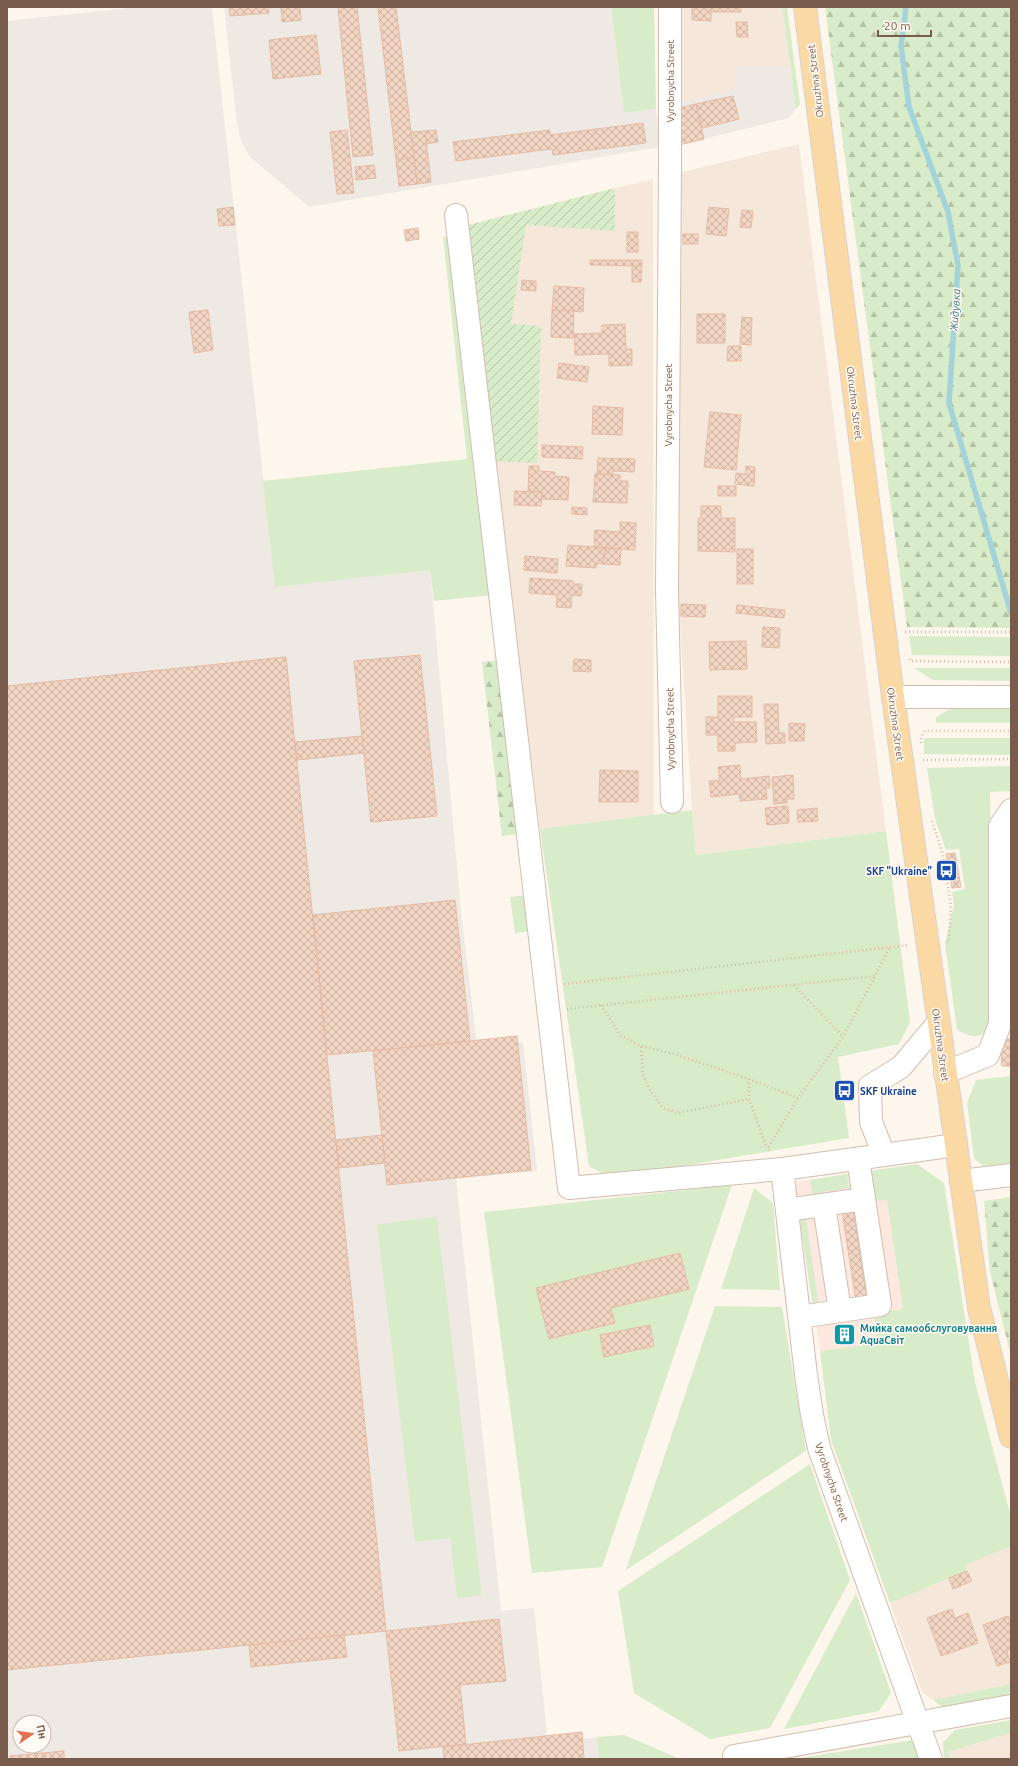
<svg xmlns="http://www.w3.org/2000/svg" width="1018" height="1766" font-family="Ubuntu,sans-serif">
<defs>
<pattern id="forest-firs" width="22" height="20" patternUnits="userSpaceOnUse"><rect width="22" height="20" fill="#d8ecc9"/><path d="M5 1l3.5 6h-7zM16 11l3.5 6h-7z" fill="#b4c2a5"/></pattern>
<pattern id="garden-furrows" width="10" height="10" patternUnits="userSpaceOnUse"><rect width="10" height="10" fill="#d8ecc9"/><path d="M-1 1l2-2M0 10L10 0M9 11l2-2" fill="none" stroke="#b4c2a5"/></pattern>
<pattern id="building-cross-hatch" width="8" height="8" patternUnits="userSpaceOnUse"><rect width="8" height="8" fill="#f3d5c3"/><path d="M0 0l8 8M0 8l8-8" fill="none" stroke="#cab0a1"/></pattern>
</defs>
<rect width="100%" height="100%" fill="#fdf6ec"/>
<g fill="#f5e8da">
<path d="M 681,7 L 782,7 L 790,67 L 734,67 L 738,89 L 680,103 Z"/>
<path d="M 799,144 L 886,831 L 696,855 L 692,810 L 678,592 L 682,172 Z"/>
<path d="M 653,179 L 654,815 L 540,829 L 464,226 Z"/>
<path d="M 1011,1546 L 1011,1684 L 933,1700 L 922,1692 L 890,1603 L 967,1571 L 965,1565 Z"/>
<path d="M 1011,1733 L 1011,1759 L 951,1759 L 948,1752 Z"/>
</g>
<path fill="#fde8e0" d="M 870,1171 L 887,1200 L 903,1309 L 878,1343 L 820,1351 L 794,1182 Z"/>
<g fill="#efe9e4" fill-rule="evenodd">
<path d="M 138,7 L 212,7 L 275,586 L 430,570 L 461,911 L 477,1046 L 523,1042 L 537,1171 L 456,1179 L 501,1611 L 534,1608 L 548,1743 L 597,1737 L 599,1759 L 7,1759 L 7,21 ZM 20,1722 L 44,1722 L 44,1746 L 20,1746 Z"/>
<path d="M 224,7 L 611,7 L 624,113 L 656,109 L 660,147 L 309,207 L 249,156 L 241,140 L 237,124 Z"/>
<path d="M 733,67 L 790,67 L 796,109 L 789,118 L 679,145 L 680,103 L 737,89 Z"/>
</g>
<g fill="#d8ecc9">
<path d="M 611,7 L 654,7 L 656,109 L 624,113 Z"/>
<path d="M 782,7 L 787,7 L 800,104 L 796,109 Z"/>
<path d="M 453,236 L 492,595 L 434,601 L 430,570 L 275,587 L 263,481 L 467,459 L 443,237 Z"/>
<path d="M 909,636 L 1011,637 L 1011,656 L 912,655 Z"/>
<path d="M 914,668 L 1011,668 L 1011,681 L 933,680 Z"/>
<path d="M 963,708 L 1011,708 L 1011,723 L 936,723 L 936,717 L 948,710 Z"/>
<path d="M 924,738 L 1011,738 L 1011,755 L 924,754 Z"/>
<path d="M 1011,766 L 1011,791 L 990,792 L 993,1021 C 982,1040 976,1039 957,1030 L 945,943 L 954,905 L 952,892 L 965,889 L 959,849 L 946,850 L 935,819 L 927,768 Z"/>
<path d="M 692,810 L 696,855 L 886,831 L 910,1022 L 899,1044 L 838,1057 L 849,1138 L 610,1178 L 589,1166 L 540,829 Z"/>
<path d="M 528,895 L 532,931 L 515,933 L 510,897 Z"/>
<path d="M 1011,1076 L 1011,1163 L 983,1166 L 974,1158 L 967,1103 L 976,1080 Z"/>
<path d="M 917,1164 L 944,1183 L 975,1382 L 1011,1517 L 1011,1546 L 965,1565 L 967,1571 L 890,1603 L 831,1440 L 820,1351 L 878,1343 L 874,1314 L 903,1309 L 887,1200 L 875,1201 L 870,1171 Z"/>
<path d="M 847,1174 L 849,1188 L 812,1194 L 810,1180 Z"/>
<path d="M 732,1185 L 602,1567 L 532,1573 L 484,1212 Z"/>
<path d="M 754,1188 L 773,1203 L 780,1290 L 721,1289 Z"/>
<path d="M 437,1217 L 482,1595 L 457,1598 L 450,1538 L 415,1542 L 377,1224 Z"/>
<path d="M 806,1219 L 819,1307 L 813,1308 L 800,1220 Z"/>
<path d="M 715,1306 L 782,1307 L 806,1451 L 626,1570 Z"/>
<path d="M 810,1464 L 850,1580 L 770,1728 L 710,1739 L 634,1693 L 618,1591 Z"/>
<path d="M 856,1593 L 891,1693 L 879,1711 L 784,1729 Z"/>
<path d="M 1011,1684 L 1011,1691 L 1009,1692 L 1010,1695 L 942,1707 L 933,1700 Z"/>
<path d="M 1011,1720 L 1011,1733 L 948,1752 L 951,1759 L 944,1759 L 943,1742 L 955,1730 Z"/>
<path d="M 624,1735 L 680,1759 L 599,1759 L 597,1737 Z"/>
<path d="M 913,1740 L 920,1759 L 794,1759 Z"/>
</g>
<g fill="url(#forest-firs)">
<path d="M 825,7 L 1011,7 L 1011,628 L 907,627 Z"/>
<path d="M 500,660 L 520,834 L 502,836 L 482,662 Z"/>
<path d="M 1011,1197 L 1011,1356 L 990,1272 L 984,1201 Z"/>
</g>
<path fill="url(#garden-furrows)" d="M 615,188 L 615,231 L 526,225 L 511,324 L 541,326 L 537,463 L 493,461 L 464,226 Z"/>
<g fill="none" stroke-linecap="round" stroke-linejoin="round">
<path stroke="#a5d3da" stroke-width="5.5" d="M 906,7 L 901,46 L 909,107 L 948,212 L 958,265 L 949,403 L 1011,613"/>
</g>
<g fill="url(#building-cross-hatch)" stroke="#e6bba3">
<path d="M 229,7 L 268,7 L 269,13 L 230,16 Z"/>
<path d="M 281,7 L 300,7 L 301,20 L 282,22 Z"/>
<path d="M 338,7 L 357,7 L 373,155 L 353,157 Z"/>
<path d="M 378,7 L 396,7 L 414,157 L 396,160 Z"/>
<path d="M 692,7 L 711,7 L 711,21 L 692,20 Z"/>
<path d="M 711,7 L 740,7 L 741,12 L 711,12 Z"/>
<path d="M 736,22 L 747,22 L 748,37 L 737,37 Z"/>
<path d="M 316,35 L 321,74 L 273,79 L 269,40 Z"/>
<path d="M 733,96 L 739,119 L 702,128 L 696,104 Z"/>
<path d="M 696,104 L 704,139 L 679,145 L 679,108 Z"/>
<path d="M 643,123 L 646,143 L 553,155 L 552,149 L 456,161 L 453,142 L 550,130 L 550,135 Z"/>
<path d="M 347,130 L 354,193 L 337,194 L 330,132 Z"/>
<path d="M 436,130 L 438,142 L 426,144 L 425,131 Z"/>
<path d="M 425,131 L 431,182 L 417,184 L 411,132 Z"/>
<path d="M 414,157 L 417,184 L 399,186 L 396,160 Z"/>
<path d="M 374,165 L 376,178 L 356,180 L 355,167 Z"/>
<path d="M 233,207 L 235,225 L 219,226 L 217,209 Z"/>
<path d="M 709,207 L 729,209 L 726,236 L 706,234 Z"/>
<path d="M 742,210 L 753,211 L 751,228 L 740,227 Z"/>
<path d="M 418,228 L 419,239 L 406,241 L 404,230 Z"/>
<rect x="627" y="232" width="11" height="20"/>
<rect x="683" y="234" width="15" height="10"/>
<path d="M 590,260 L 642,260 L 642,266 L 590,265 Z"/>
<path d="M 632,266 L 642,266 L 641,282 L 632,282 Z"/>
<path d="M 522,280 L 536,281 L 536,291 L 521,290 Z"/>
<path d="M 554,286 L 584,288 L 583,312 L 552,310 Z"/>
<path d="M 208,310 L 213,350 L 194,353 L 189,312 Z"/>
<path d="M 552,310 L 574,311 L 573,338 L 551,337 Z"/>
<rect x="697" y="314" width="28" height="29"/>
<path d="M 742,317 L 752,318 L 751,345 L 740,344 Z"/>
<path d="M 625,324 L 626,349 L 632,349 L 632,365 L 609,366 L 609,354 L 575,355 L 574,334 L 602,333 L 602,325 Z"/>
<path d="M 728,346 L 741,346 L 741,361 L 727,361 Z"/>
<path d="M 559,363 L 589,367 L 587,382 L 557,378 Z"/>
<path d="M 593,406 L 623,408 L 622,435 L 592,434 Z"/>
<path d="M 710,412 L 741,415 L 736,470 L 704,467 Z"/>
<path d="M 542,445 L 583,447 L 582,459 L 542,457 Z"/>
<path d="M 598,458 L 635,459 L 634,472 L 613,471 L 613,475 L 597,474 Z"/>
<path d="M 529,466 L 539,466 L 539,471 L 555,472 L 555,476 L 569,477 L 568,500 L 542,499 L 542,492 L 528,491 Z"/>
<path d="M 746,466 L 755,467 L 754,486 L 735,484 L 736,473 L 745,474 Z"/>
<path d="M 595,474 L 620,475 L 620,481 L 628,481 L 627,503 L 593,502 Z"/>
<rect x="718" y="486" width="18" height="10"/>
<path d="M 515,491 L 542,492 L 541,506 L 514,505 Z"/>
<path d="M 701,506 L 721,506 L 721,518 L 735,518 L 735,552 L 698,551 L 698,518 L 701,518 Z"/>
<path d="M 572,507 L 587,508 L 587,515 L 572,514 Z"/>
<path d="M 620,522 L 636,523 L 635,550 L 594,547 L 595,530 L 620,532 Z"/>
<path d="M 568,545 L 605,548 L 603,564 L 597,563 L 596,568 L 566,566 Z"/>
<path d="M 605,548 L 621,549 L 620,565 L 603,564 Z"/>
<rect x="737" y="549" width="16" height="35"/>
<path d="M 525,556 L 558,559 L 557,573 L 524,570 Z"/>
<path d="M 530,578 L 573,581 L 573,584 L 582,584 L 581,596 L 572,595 L 571,608 L 556,607 L 557,595 L 529,593 Z"/>
<path d="M 681,604 L 706,605 L 705,617 L 681,616 Z"/>
<path d="M 737,605 L 785,610 L 784,618 L 736,613 Z"/>
<path d="M 763,627 L 780,628 L 779,648 L 762,647 Z"/>
<path d="M 746,641 L 747,669 L 710,670 L 709,642 Z"/>
<path d="M 420,655 L 437,816 L 371,822 L 354,661 Z"/>
<path d="M 286,657 L 386,1631 L 7,1670 L 7,686 Z"/>
<path d="M 574,659 L 591,660 L 591,672 L 573,671 Z"/>
<path d="M 718,696 L 752,696 L 752,717 L 734,717 L 734,722 L 756,722 L 757,742 L 735,743 L 735,751 L 718,751 L 718,735 L 706,735 L 706,717 L 718,717 Z"/>
<path d="M 764,704 L 778,704 L 779,733 L 785,733 L 785,743 L 766,744 Z"/>
<path d="M 789,723 L 805,724 L 804,741 L 789,741 Z"/>
<path d="M 362,736 L 364,753 L 297,760 L 295,742 Z"/>
<path d="M 740,765 L 741,779 L 769,776 L 770,788 L 766,788 L 767,799 L 740,801 L 739,794 L 711,797 L 709,781 L 720,780 L 718,767 Z"/>
<path d="M 600,770 L 638,771 L 638,802 L 599,802 Z"/>
<path d="M 793,775 L 794,799 L 787,799 L 787,803 L 774,804 L 772,777 Z"/>
<path d="M 788,806 L 789,823 L 767,825 L 765,808 Z"/>
<path d="M 817,808 L 818,821 L 798,822 L 797,810 Z"/>
<path d="M 955,853 L 961,887 L 952,888 L 946,854 Z"/>
<path d="M 455,900 L 470,1041 L 327,1055 L 313,915 Z"/>
<path d="M 517,1036 L 531,1170 L 387,1185 L 373,1051 Z"/>
<path d="M 1011,1039 L 1011,1066 L 1002,1066 L 1000,1040 Z"/>
<path d="M 382,1135 L 385,1163 L 339,1168 L 336,1140 Z"/>
<path d="M 853,1209 L 867,1299 L 856,1301 L 842,1211 Z"/>
<path d="M 680,1253 L 689,1289 L 611,1308 L 615,1323 L 549,1339 L 536,1288 Z"/>
<path d="M 650,1325 L 654,1346 L 604,1357 L 600,1335 Z"/>
<path d="M 849,1328 L 851,1339 L 840,1340 L 839,1329 Z"/>
<path d="M 967,1571 L 972,1581 L 953,1589 L 949,1578 Z"/>
<path d="M 952,1609 L 955,1618 L 968,1613 L 978,1643 L 941,1656 L 927,1618 Z"/>
<path d="M 1008,1616 L 1011,1622 L 1011,1649 L 1007,1651 L 1010,1662 L 997,1666 L 983,1625 Z"/>
<path d="M 499,1619 L 506,1681 L 460,1685 L 466,1744 L 399,1751 L 386,1631 Z"/>
<path d="M 344,1635 L 347,1657 L 251,1667 L 249,1645 Z"/>
<path d="M 582,1732 L 584,1759 L 444,1759 L 443,1747 Z"/>
<path d="M 64,1751 L 64,1759 L 11,1759 L 10,1756 Z"/>
</g>
<g fill="none" stroke-linecap="round" stroke-linejoin="round">
<defs>
<g id="minor">
<path d="M 670,7 L 670,165 L 667,591 L 672,802"/>
<path d="M 456,215 L 569,1188 L 782,1169 L 884,1155"/>
<path d="M 893,697 L 1011,697"/>
<path d="M 938,1023 L 901,1067 L 870,1086 L 871,1122 L 884,1155 L 956,1145"/>
<path d="M 945,1073 L 988,1055 L 1000,1024 L 1000,826 L 1011,810"/>
<path d="M 782,1169 L 806,1375 L 812,1415 L 819,1448 L 931,1759"/>
<path d="M 961,1181 L 1011,1175"/>
<path d="M 824,1205 L 840,1311"/>
<path d="M 787,1210 L 864,1199"/>
<path d="M 800,1317 L 880,1305 L 858,1159"/>
<path d="M 735,1759 L 734,1756 L 1011,1706"/>
</g>
<path id="major" d="M 805,7 L 893,697 L 979,1308 L 1011,1437"/>
</defs>
<use href="#minor" stroke="#d1beb0" stroke-width="24"/>
<use href="#major" stroke="#dad1cd" stroke-width="24"/>
<g stroke="#d9b8a5" stroke-width="2.5" stroke-dasharray="1 3" stroke-linecap="butt">
<path d="M 905,632 L 1011,632"/>
<path d="M 910,659 L 910,661 L 1011,662"/>
<path d="M 921,743 L 921,737 L 925,731 L 1011,731"/>
<path d="M 923,760 L 1011,759"/>
<path d="M 932,821 L 942,852 L 951,905 L 949,942 L 946,942"/>
<path d="M 564,984 L 909,945"/>
<path d="M 794,985 L 843,1037"/>
<path d="M 601,1005 L 621,1036 L 641,1046 L 674,1054 L 749,1079 L 798,1098"/>
<path d="M 567,1009 L 875,976"/>
<path d="M 641,1047 L 643,1075 L 650,1090 L 663,1108 L 678,1113 L 749,1099"/>
<path d="M 749,1079 L 749,1099 L 767,1148"/>
<path d="M 769,1151 L 768,1148 L 798,1098 L 843,1037 L 890,947"/>
</g>
<use href="#minor" stroke="#fff" stroke-width="22"/>
<use href="#major" stroke="#fbd9a5" stroke-width="22"/>
</g>
<defs>
<symbol id="bus-square" viewBox="-11 -11 22 22"><rect x="-9" y="-9" width="18" height="18" rx="4" fill="#1a4fb4" stroke="#fffaf3"/><path d="M-5-6H5V4H4V6H2V4H-2V6H-4V4H-5ZM-3.5-4V0h7V-4ZM-3.5 1.2v1.5H-2V1.2ZM2 1.2v1.5H3.5V1.2Z" fill="#fff"/></symbol>
<symbol id="building-square" viewBox="-11 -11 22 22"><rect x="-9" y="-9" width="18" height="18" rx="4" fill="#0f9aa8" stroke="#fffaf3"/><path d="M-4-6H4V6H1V3H-1V6H-4ZM-2.5-4.3h1.7v1.8h-1.7ZM.8-4.3h1.7v1.8H.8ZM-2.5-1h1.7V.8h-1.7ZM.8-1h1.7V.8H.8Z" fill="#fff"/></symbol>
</defs>
<g fill-rule="evenodd">
<use href="#bus-square" x="934" y="858" width="25" height="25"/>
<use href="#bus-square" x="832" y="1078" width="25" height="25"/>
<use href="#building-square" x="832" y="1322" width="25" height="25"/>
</g>
<g text-anchor="middle" stroke-width="3" stroke-linejoin="round" paint-order="stroke">
<g font-size="10" fill="#7a5c4d" stroke="#fffaf3">
<text transform="translate(670 81) rotate(-90)" y="4">Vyrobnycha Street</text>
<text transform="translate(815 81) rotate(-97)" y="4">Okruzhna Street</text>
<text transform="translate(855 403) rotate(83)" y="4">Okruzhna Street</text>
<text transform="translate(668 405) rotate(-90)" y="4">Vyrobnycha Street</text>
<text transform="translate(896 724) rotate(82)" y="4">Okruzhna Street</text>
<text transform="translate(670 729) rotate(-91)" y="4">Vyrobnycha Street</text>
<text transform="translate(941 1045) rotate(82)" y="4">Okruzhna Street</text>
<text transform="translate(832 1482) rotate(71)" y="4">Vyrobnycha Street</text>
</g>
<g font-size="10" font-weight="bold" fill="#164399" stroke="#fffaf3" text-anchor="end">
<text x="932" y="875">SKF "Ukraine"</text>
<text x="860" y="1095" text-anchor="start">SKF Ukraine</text>
</g>
<g font-size="10" font-weight="bold" fill="#0d838f" stroke="#fffaf3" text-anchor="start">
<text x="860" y="1332">Мийка самообслуговування<tspan x="860" dy="12">AquaСвіт</tspan></text>
</g>
<g font-size="11" font-style="italic" fill="#437c86" stroke="#fffaf3">
<text transform="translate(955 310) rotate(-86)" y="4">Жидувка</text>
</g>
</g>
<rect width="1018" height="1766" fill="none" stroke="#7a5c4d" stroke-width="16"/>
<g transform="translate(32 1734) rotate(77)"><circle r="19" fill="#fffaf3" stroke="#cabbb1"/>
<path d="M0-3L7 15L0 10L-7 15Z" fill="#e76f51"/>
<text y="-6" font-size="11" font-weight="bold" text-anchor="middle" fill="#7a5c4d">Пн</text>
</g>
<path d="M878 30v6h53v-6" fill="none" stroke="#7a5c4d" stroke-width="2"/>
<text x="884" y="30" font-size="12" fill="#7a5c4d" stroke="#fffaf3" stroke-width="3" paint-order="stroke">20 m</text>
</svg>
